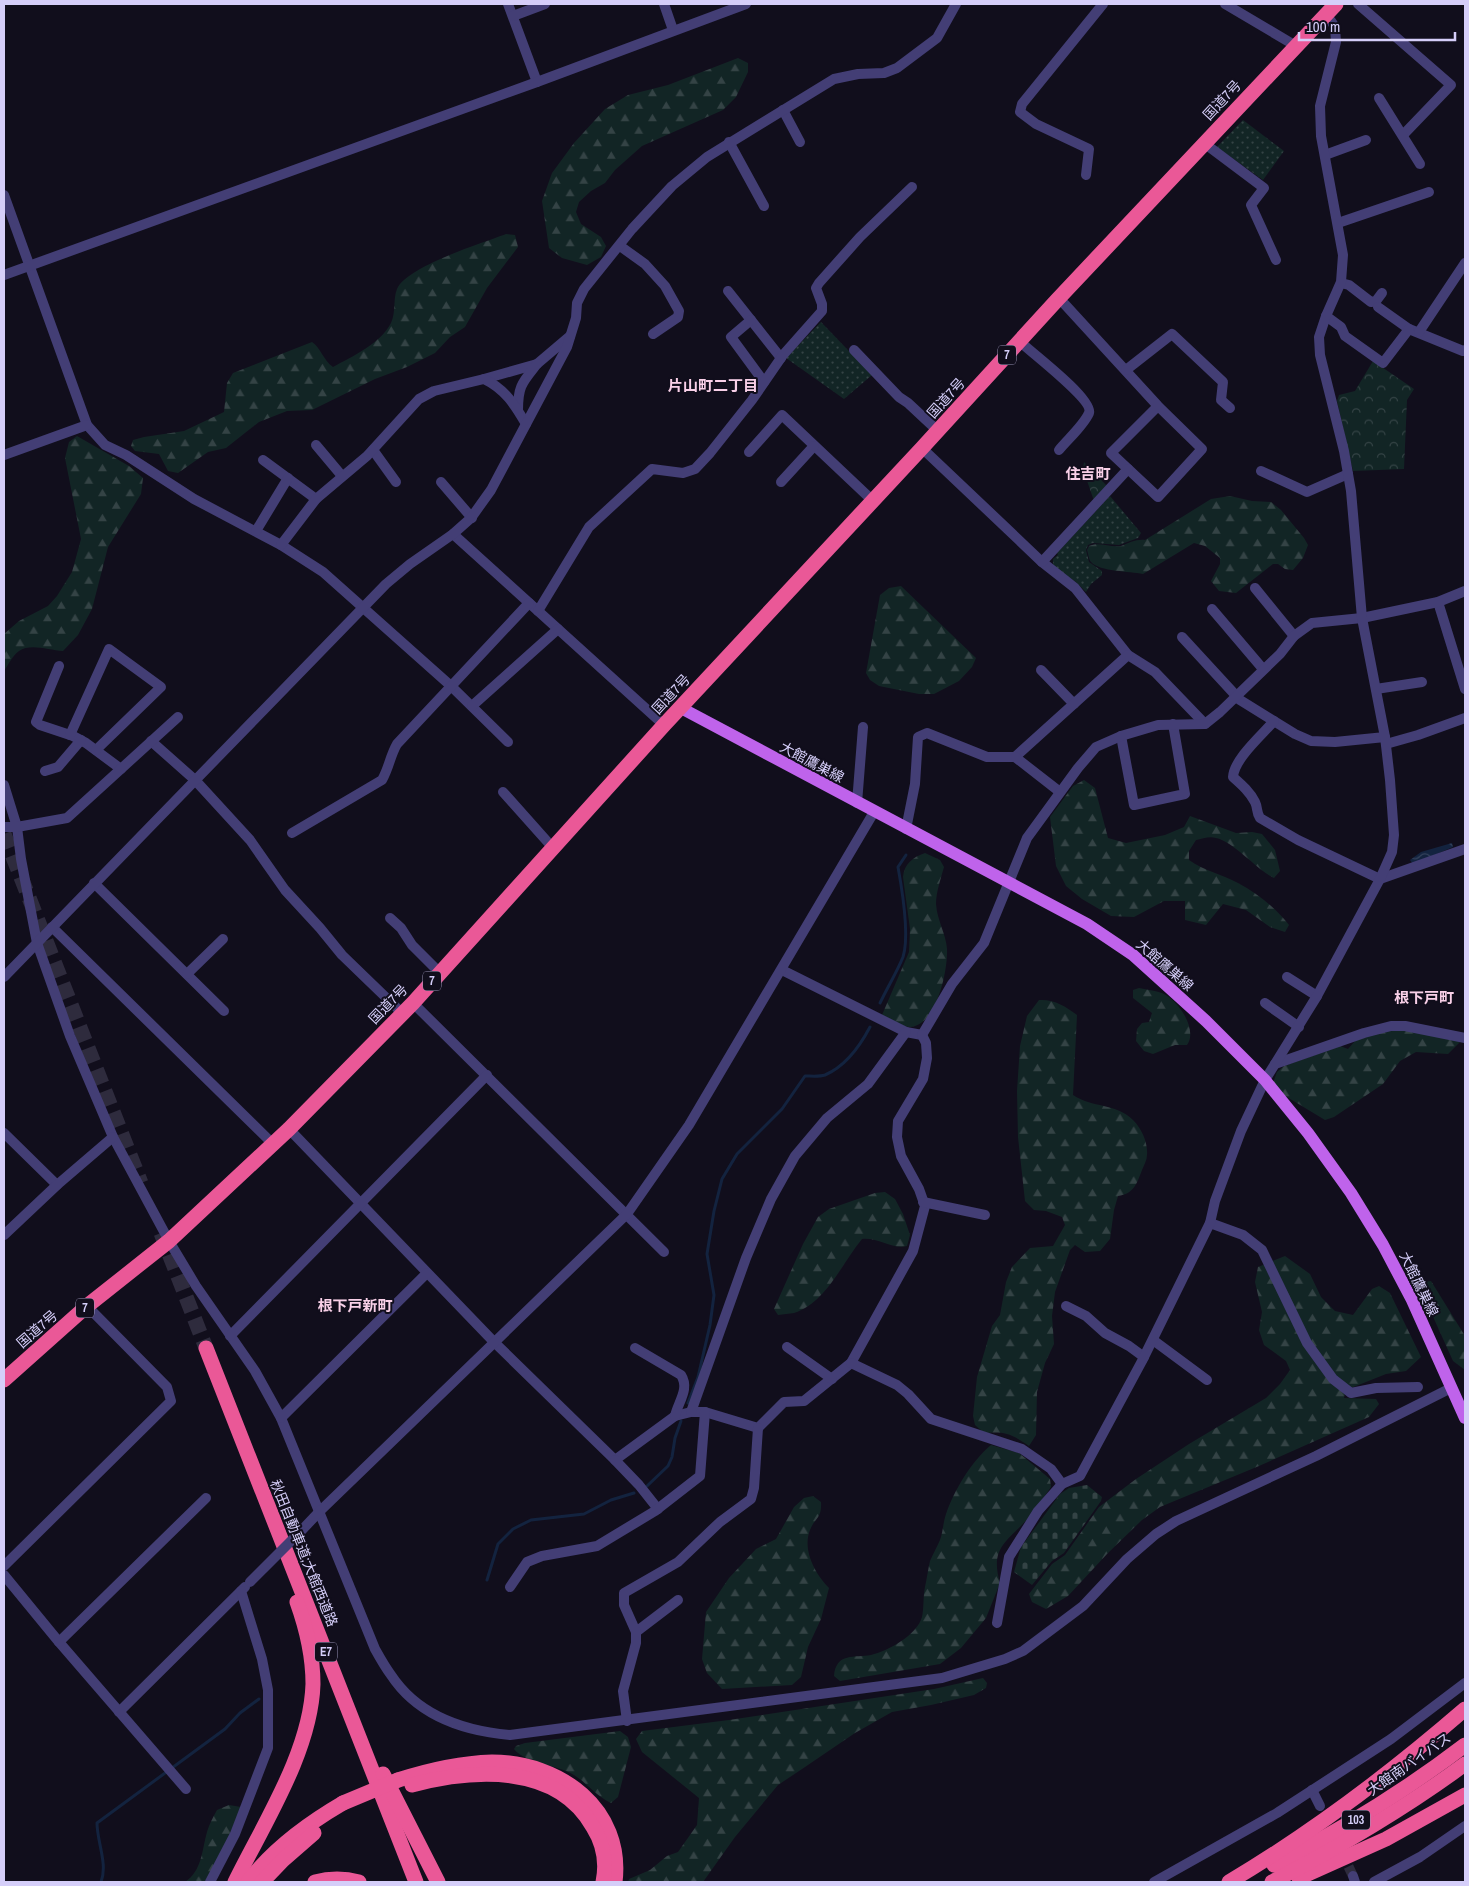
<svg xmlns="http://www.w3.org/2000/svg" width="1469" height="1886" font-family="'Archivo Narrow','Noto Sans JP',sans-serif">
<defs>
<pattern id="grass-dots" width="8" height="8" patternUnits="userSpaceOnUse" patternTransform="scale(1.25)"><rect width="8" height="8" fill="#122525"/><path d="M2 2h.1M6 6h.1" fill="none" stroke="#344345" stroke-width="1.8" stroke-linecap="round"/></pattern>
<pattern id="forest-firs" width="22" height="20" patternUnits="userSpaceOnUse" patternTransform="scale(1.25)"><rect width="22" height="20" fill="#122525"/><path d="M5 1l3.5 6h-7zM16 11l3.5 6h-7z" fill="#344345"/></pattern>
<pattern id="cemetery-stones" width="16" height="16" patternUnits="userSpaceOnUse" patternTransform="scale(1.25)"><rect width="16" height="16" fill="#122525"/><path d="M2 7V4a2 2 0 0 1 4 0v3zM10 15v-3a2 2 0 0 1 4 0v3z" fill="#344345"/></pattern>
<pattern id="park-crowns" width="20" height="18" patternUnits="userSpaceOnUse" patternTransform="scale(1.25)"><rect width="20" height="18" fill="#122525"/><path d="M2 6a3 3 0 1 1 6 0M12 15a3 3 0 1 1 6 0" fill="none" stroke="#344345"/></pattern>
<pattern id="water-waves" width="16" height="10" patternUnits="userSpaceOnUse" patternTransform="scale(1.25)"><rect width="16" height="10" fill="#13233f"/><path d="M0 5q4-4 8 0t8 0" fill="none" stroke="#34425c"/></pattern>
</defs>
<rect width="100%" height="100%" fill="#110e1c"/>
<g fill="url(#grass-dots)">
<path d="M 1243,120 L 1284,151 L 1263,180 L 1217,147 Z"/>
<path d="M 821,322 L 872,375 L 844,399 L 786,358 Z"/>
<path d="M 1110,496 L 1141,533 L 1138,538 L 1119,545 L 1093,543 L 1088,545 L 1086,550 L 1089,562 L 1102,571 L 1102,575 L 1091,584 L 1086,592 L 1076,582 L 1053,567 L 1053,559 L 1058,555 L 1057,553 Z"/>
</g>
<g fill="url(#forest-firs)">
<path d="M 738,58 L 748,63 L 748,72 L 736,97 L 723,110 L 642,146 L 615,170 L 605,183 L 591,191 L 579,202 L 576,212 L 581,224 L 601,237 L 606,246 L 601,257 L 587,265 L 562,258 L 549,248 L 542,201 L 552,173 L 574,143 L 605,109 L 628,95 L 668,85 Z"/>
<path d="M 506,234 L 515,235 L 518,247 L 487,288 L 465,327 L 450,337 L 435,353 L 407,367 L 375,379 L 312,410 L 287,411 L 259,422 L 226,448 L 208,452 L 178,473 L 168,471 L 159,454 L 135,451 L 131,446 L 133,440 L 144,437 L 184,431 L 224,412 L 227,383 L 233,373 L 312,342 C 321,348 323,360 333,367 C 353,356 380,344 391,323 C 396,313 393,298 397,289 C 407,266 483,243 506,234 Z"/>
<path d="M 77,436 L 129,466 L 143,478 L 141,494 L 108,547 L 92,609 L 78,635 L 63,651 C 49,650 30,643 19,651 C 13,655 8,665 4,671 L 4,634 L 19,621 L 48,606 L 57,596 L 72,572 L 81,539 L 65,458 L 69,442 Z"/>
<path d="M 1230,496 L 1252,501 L 1271,502 L 1281,510 L 1304,538 L 1308,545 L 1303,558 L 1293,570 L 1285,569 L 1278,564 L 1273,564 L 1236,593 L 1219,591 L 1211,581 L 1220,564 L 1220,558 L 1205,546 L 1194,543 L 1143,574 C 1130,571 1100,572 1091,562 C 1089,560 1088,553 1087,550 L 1089,546 C 1099,541 1110,548 1121,546 C 1129,543 1136,539 1145,540 L 1211,499 Z"/>
<path d="M 901,586 L 976,658 L 972,667 L 959,681 L 934,694 L 919,694 L 879,686 L 870,680 L 866,673 L 880,595 L 889,588 Z"/>
<path d="M 1084,780 L 1095,788 L 1108,838 L 1126,843 L 1165,835 L 1184,827 L 1190,816 L 1236,833 L 1252,832 L 1262,834 L 1275,850 L 1280,871 L 1274,878 C 1257,870 1233,841 1216,838 C 1209,836 1202,839 1196,840 L 1189,851 L 1189,860 C 1204,871 1222,874 1238,883 C 1257,893 1276,908 1289,925 L 1285,932 L 1270,927 L 1246,910 L 1223,904 L 1206,925 L 1185,920 L 1185,901 L 1164,901 L 1134,917 L 1111,916 L 1082,899 L 1066,886 L 1056,866 L 1050,817 L 1073,786 Z"/>
<path d="M 925,853 L 940,860 L 944,867 C 941,878 936,892 936,904 C 937,920 946,934 947,949 C 948,971 936,1026 910,1027 C 901,1027 890,1018 882,1015 L 909,952 L 910,929 L 903,877 C 904,864 913,857 925,853 Z"/>
<path d="M 1139,988 C 1149,990 1161,991 1169,997 C 1182,1007 1197,1031 1187,1045 L 1175,1045 L 1153,1054 L 1144,1051 L 1136,1041 L 1137,1029 L 1142,1023 L 1149,1022 L 1152,1013 L 1133,998 L 1133,990 Z"/>
<path d="M 1039,1000 C 1054,999 1065,1006 1077,1015 L 1073,1095 C 1092,1108 1116,1103 1133,1120 C 1142,1129 1148,1143 1147,1155 C 1147,1160 1144,1165 1142,1170 C 1137,1183 1134,1194 1118,1196 L 1114,1210 L 1110,1239 L 1100,1251 L 1085,1252 L 1075,1245 L 1070,1250 L 1055,1292 L 1052,1316 L 1054,1344 L 1045,1363 L 1037,1392 L 1036,1435 L 1029,1446 C 1012,1434 1005,1431 984,1433 L 975,1425 L 973,1416 L 977,1377 L 992,1326 L 1000,1315 L 1006,1282 L 1012,1267 L 1030,1248 L 1053,1246 L 1065,1225 L 1062,1217 L 1046,1211 L 1034,1210 L 1025,1201 L 1018,1137 L 1017,1091 L 1020,1046 L 1027,1016 Z"/>
<path d="M 1407,1028 L 1461,1041 L 1448,1054 L 1416,1052 L 1400,1061 L 1383,1084 L 1334,1117 L 1325,1120 L 1282,1094 L 1273,1083 L 1277,1072 L 1284,1066 L 1340,1046 L 1348,1049 L 1356,1040 L 1390,1029 Z"/>
<path d="M 885,1192 L 895,1199 L 903,1214 L 910,1235 L 907,1246 C 893,1250 878,1237 862,1239 C 842,1263 826,1303 794,1313 C 789,1314 783,1314 778,1315 L 774,1309 L 803,1244 L 818,1217 L 829,1209 L 875,1193 Z"/>
<path d="M 1285,1256 L 1310,1274 L 1321,1297 L 1335,1311 L 1353,1315 L 1372,1289 L 1379,1286 L 1390,1293 L 1421,1357 L 1406,1371 L 1386,1374 L 1346,1390 L 1344,1398 L 1376,1399 L 1379,1404 L 1369,1417 L 1259,1466 L 1160,1507 L 1142,1520 L 1107,1554 L 1068,1596 L 1046,1609 L 1032,1602 L 1029,1594 L 1052,1564 L 1065,1555 L 1099,1507 L 1136,1479 L 1189,1444 L 1266,1398 L 1280,1384 L 1290,1370 L 1286,1361 L 1264,1345 L 1259,1330 L 1262,1312 L 1255,1282 L 1258,1267 Z"/>
<path d="M 1431,1281 L 1465,1336 L 1465,1370 L 1453,1361 L 1421,1290 L 1424,1282 Z"/>
<path d="M 991,1445 L 1019,1453 L 1050,1479 L 1051,1487 C 1044,1497 1037,1507 1030,1516 C 1009,1541 989,1546 1000,1583 L 986,1618 L 961,1648 L 940,1664 L 840,1681 L 834,1676 C 836,1652 855,1658 871,1655 C 888,1651 917,1635 922,1617 C 924,1609 923,1596 925,1587 C 927,1578 928,1569 930,1561 C 933,1554 937,1547 940,1540 C 943,1532 943,1523 946,1514 C 955,1489 971,1462 991,1445 Z"/>
<path d="M 813,1496 L 821,1502 C 822,1519 815,1517 810,1530 C 802,1550 815,1574 829,1588 L 821,1619 L 808,1647 L 801,1677 L 792,1685 L 722,1689 L 707,1673 L 702,1659 L 706,1612 L 729,1578 L 756,1549 L 776,1539 L 794,1507 L 804,1498 Z"/>
<path d="M 983,1678 L 987,1683 L 986,1688 L 974,1695 L 931,1705 L 892,1712 L 855,1733 L 805,1767 L 778,1785 L 735,1837 L 703,1882 L 628,1882 L 629,1879 L 650,1870 L 667,1856 L 678,1852 L 697,1825 L 699,1798 L 642,1752 L 636,1739 L 642,1731 L 729,1720 L 934,1689 Z"/>
<path d="M 620,1731 L 628,1737 L 631,1747 L 618,1797 L 611,1803 C 596,1796 587,1783 574,1775 C 556,1764 526,1764 514,1749 L 516,1746 L 525,1743 Z"/>
<path d="M 229,1805 L 241,1807 L 228,1839 L 205,1882 L 185,1882 C 202,1871 202,1850 207,1832 C 209,1825 213,1817 217,1810 Z"/>
</g>
<path fill="url(#cemetery-stones)" d="M 1087,1485 L 1102,1497 L 1101,1501 L 1064,1553 L 1052,1561 L 1032,1585 L 1014,1572 L 1021,1547 L 1060,1494 L 1069,1488 Z"/>
<g fill="url(#park-crowns)">
<path d="M 1373,361 L 1414,389 L 1407,400 L 1404,469 L 1353,471 L 1337,401 L 1339,395 L 1355,391 Z"/>
<path d="M 1084,462 L 1107,486 L 1094,501 L 1083,469 Z"/>
</g>
<path fill="url(#water-waves)" d="M 1452,843 L 1453,847 L 1413,864 L 1410,860 L 1421,852 Z"/>
<g fill="none" stroke-linecap="round" stroke-linejoin="round">
<g stroke="#13233f" stroke-width="3">
<path d="M 880,1003 C 887,988 897,972 903,957 C 910,935 902,889 898,867 L 906,855"/>
<path d="M 688,1403 L 698,1377 L 710,1325 L 714,1295 L 707,1254 L 714,1211 L 722,1179 L 737,1154 L 782,1109 L 805,1076 C 811,1076 819,1077 825,1075 C 846,1066 860,1046 870,1027"/>
<path d="M 647,1486 L 668,1466 L 672,1457 L 675,1438 L 681,1421"/>
<path d="M 487,1580 L 498,1544 L 513,1529 L 531,1520 L 584,1514 L 611,1500 L 634,1493"/>
<path d="M 101,1882 C 108,1864 97,1842 97,1823 L 225,1729 L 240,1713 L 259,1699"/>
</g>
<path stroke="#2e2b3d" stroke-width="10" stroke-dasharray="10 5" stroke-linecap="butt" d="M 1342,1853 L 1353,1876"/>
<g stroke="#2e2b3d" stroke-width="15" stroke-dasharray="15 8" stroke-linecap="butt">
<path d="M 4,834 L 141,1183"/>
<path d="M 161,1233 L 206,1348"/>
</g>
<g stroke="#433e75" stroke-width="10">
<path d="M 508,4 L 537,82"/>
<path d="M 664,4 L 673,30"/>
<path d="M 1225,4 L 1296,46"/>
<path d="M 1358,4 L 1451,85 L 1403,135"/>
<path d="M 513,16 L 545,4"/>
<path d="M 1379,98 L 1420,164"/>
<path d="M 783,110 L 800,142"/>
<path d="M 729,142 L 764,206"/>
<path d="M 1204,143 L 1264,188 L 1251,205 L 1276,260"/>
<path d="M 1325,155 L 1366,140"/>
<path d="M 1086,175 L 1089,149 L 1036,124 L 1020,112 L 1022,104 L 1103,4"/>
<path d="M 4,195 L 87,425 L 105,445 L 126,455 L 194,499 L 281,545 L 323,572 L 451,686 L 508,742"/>
<path d="M 1338,223 L 1429,192"/>
<path d="M 620,246 L 645,264 L 665,286 L 679,311 L 678,317 L 653,334"/>
<path d="M 4,275 L 537,82 L 746,4"/>
<path d="M 1341,283 L 1349,285 L 1371,302 L 1376,301 L 1382,293"/>
<path d="M 728,291 L 781,358"/>
<path d="M 1059,298 L 1158,406 L 1202,449 L 1158,497 L 1111,453 L 1158,406"/>
<path d="M 1378,307 L 1409,329 L 1463,351 L 1465,350"/>
<path d="M 1326,316 L 1341,327 L 1345,336 L 1383,363 L 1409,329"/>
<path d="M 751,320 L 731,337 L 764,382"/>
<path d="M 1419,332 L 1465,263"/>
<path d="M 1019,341 C 1031,352 1094,400 1089,413 C 1084,425 1067,440 1059,450"/>
<path d="M 854,350 L 899,397 L 908,403 L 938,431"/>
<path d="M 1126,370 L 1172,334 L 1223,382 L 1221,400 L 1230,408"/>
<path d="M 484,379 L 537,364 L 570,336"/>
<path d="M 518,410 C 518,386 522,383 537,364"/>
<path d="M 316,445 L 342,476"/>
<path d="M 922,448 L 1042,562 L 1075,588 L 1128,655 L 1155,672 L 1205,724"/>
<path d="M 373,450 L 396,482"/>
<path d="M 749,452 L 782,415 L 873,501"/>
<path d="M 4,455 L 87,425"/>
<path d="M 263,460 L 316,499"/>
<path d="M 1261,471 L 1307,492 L 1348,474"/>
<path d="M 441,482 L 472,518"/>
<path d="M 781,482 L 814,446"/>
<path d="M 256,531 L 288,478"/>
<path d="M 453,534 L 664,725"/>
<path d="M 281,545 L 316,499 L 367,456 L 419,399 L 434,391 L 484,379 C 505,389 515,405 526,424"/>
<path d="M 1042,562 L 1128,469"/>
<path d="M 1255,588 L 1294,636"/>
<path d="M 1438,602 L 1465,689"/>
<path d="M 1212,609 L 1263,669"/>
<path d="M 538,611 L 589,527 L 652,469 L 683,473 L 695,469 L 710,453 L 752,400 L 783,355 L 822,311 L 822,304 L 816,288 L 819,283 L 860,237 L 912,187"/>
<path d="M 1182,637 L 1240,700 L 1295,734 L 1311,741 L 1335,742 L 1385,737"/>
<path d="M 59,666 L 36,722 L 40,725 L 73,736 L 86,743 L 121,769"/>
<path d="M 1041,670 L 1074,704"/>
<path d="M 1376,689 L 1422,682"/>
<path d="M 472,706 L 558,629"/>
<path d="M 1274,721 C 1262,735 1234,759 1233,777 C 1242,785 1250,792 1255,802 C 1258,808 1256,812 1260,818 L 1298,840 L 1380,879 L 1465,849"/>
<path d="M 70,735 L 109,649 L 161,687 L 96,750"/>
<path d="M 1121,736 L 1134,805 L 1185,794 L 1173,724"/>
<path d="M 151,741 L 195,780 L 250,840 L 285,890 L 320,928 L 342,955 L 402,1013"/>
<path d="M 1386,744 L 1418,735 L 1465,718"/>
<path d="M 1015,757 L 1128,655"/>
<path d="M 45,771 L 58,767 L 81,740"/>
<path d="M 4,785 L 17,827 L 21,859 L 37,943 L 70,1036 L 113,1137 L 169,1241 L 196,1286 L 255,1371 L 281,1418 L 375,1649 C 380,1658 385,1667 391,1675 C 418,1716 464,1731 510,1735 L 942,1678 L 1005,1659 L 1023,1651 L 1083,1606 L 1127,1559 L 1156,1534 L 1176,1521 L 1316,1456 L 1451,1388"/>
<path d="M 503,792 L 553,848"/>
<path d="M 857,803 L 863,727"/>
<path d="M 4,827 L 17,827 L 67,818 L 178,717"/>
<path d="M 906,829 L 915,784 L 918,737 L 927,733 L 987,757 L 1015,757 L 1060,792"/>
<path d="M 292,833 L 382,780 C 389,768 390,756 397,744 L 529,603"/>
<path d="M 94,883 L 224,1011"/>
<path d="M 390,918 L 401,928 L 412,945 L 440,973"/>
<path d="M 52,927 L 273,1144"/>
<path d="M 782,970 L 906,1032 L 922,1035"/>
<path d="M 187,974 L 223,939"/>
<path d="M 4,977 L 386,584 L 410,564 L 453,534 L 471,518 L 491,490 L 567,347 L 576,318 L 577,303 L 584,289 L 632,229 L 672,186 L 707,157 L 834,79 L 858,74 L 884,73 L 897,68 L 937,38 L 956,4"/>
<path d="M 1287,977 L 1317,996"/>
<path d="M 413,1003 L 664,1252"/>
<path d="M 1265,1003 L 1299,1027"/>
<path d="M 922,1035 L 952,984 L 984,943 L 1027,838 L 1078,768 L 1096,747 L 1121,736 L 1158,725 L 1205,724 L 1220,712 L 1280,654 L 1294,636 L 1312,623 L 1362,618 L 1438,602 L 1465,591"/>
<path d="M 1275,1064 L 1364,1033 L 1391,1026 L 1405,1026 L 1465,1038"/>
<path d="M 289,1129 L 494,1342 L 615,1460 L 675,1416 L 691,1412 L 705,1412 L 758,1428 L 784,1402 L 804,1401 L 851,1363 L 913,1251 L 925,1206 L 919,1189 L 901,1156 L 897,1137 L 898,1121 L 923,1079 L 927,1058 L 926,1043 L 922,1035"/>
<path d="M 4,1133 L 57,1185"/>
<path d="M 923,1202 L 985,1215"/>
<path d="M 1210,1223 L 1243,1235 L 1262,1250 L 1307,1343 L 1333,1379 L 1351,1393 L 1376,1388 L 1418,1387"/>
<path d="M 4,1235 L 57,1185 L 113,1137"/>
<path d="M 1066,1306 L 1086,1316 L 1105,1333 L 1129,1346 L 1144,1357"/>
<path d="M 230,1336 L 487,1075"/>
<path d="M 1153,1340 L 1207,1380"/>
<path d="M 787,1347 L 832,1379"/>
<path d="M 635,1348 L 681,1375 C 690,1389 678,1402 675,1416"/>
<path d="M 851,1363 L 897,1385 L 908,1394 L 931,1419 L 1022,1449 L 1051,1469 L 1062,1484"/>
<path d="M 691,1412 L 746,1258 L 771,1199 L 795,1156 L 827,1118 L 868,1084 L 906,1032"/>
<path d="M 281,1418 L 427,1273"/>
<path d="M 615,1460 L 639,1485 L 658,1509"/>
<path d="M 301,1531 L 320,1511 L 627,1214 L 689,1125 L 874,812"/>
<path d="M 4,1566 L 171,1401 L 167,1387 L 87,1306"/>
<path d="M 4,1575 L 59,1642 L 186,1789"/>
<path d="M 510,1587 L 527,1562 L 542,1556 L 597,1546 L 655,1511 L 700,1476 L 705,1412"/>
<path d="M 997,1623 L 1009,1557 L 1038,1511 L 1062,1484 L 1080,1476 L 1142,1361 L 1210,1223 L 1215,1201 L 1241,1131 L 1265,1080 L 1317,996 L 1380,879 L 1392,852 L 1394,835 L 1390,780 L 1385,737 L 1362,618 L 1351,491 L 1344,451 L 1320,355 L 1319,337 L 1326,316 L 1341,282 L 1343,255 L 1321,136 L 1320,106 L 1336,42 L 1335,27 L 1331,21 L 1324,15"/>
<path d="M 636,1632 L 678,1600"/>
<path d="M 59,1642 L 206,1498"/>
<path d="M 119,1712 L 245,1587"/>
<path d="M 627,1721 L 623,1691 L 636,1643 L 636,1632 L 624,1605 L 624,1593 L 678,1562 L 720,1522 L 751,1499 L 754,1488 L 758,1428"/>
<path d="M 1312,1790 L 1320,1806"/>
<path d="M 1353,1876 L 1355,1882"/>
<path d="M 210,1882 L 235,1834 L 268,1748 L 268,1690 L 262,1659 L 241,1591"/>
<path d="M 1154,1882 L 1277,1813 L 1391,1739 L 1465,1683"/>
<path d="M 1374,1882 L 1420,1857 L 1465,1826"/>
</g>
<path stroke="#bf63eb" stroke-width="12" d="M 681,708 L 1087,924 L 1133,955 L 1206,1021 L 1265,1080 L 1308,1133 L 1351,1193 L 1383,1245 L 1412,1300 L 1465,1418"/>
<g stroke="#ea5897" stroke-width="15">
<path d="M 206,1348 L 416,1882"/>
<path d="M 4,1380 L 87,1306 L 169,1241 L 289,1129 L 413,1003 L 664,725 L 922,448 L 1057,300 L 1336,4"/>
<path d="M 383,1774 L 438,1882"/>
<path d="M 398,1780 C 429,1770 460,1763 492,1762 C 560,1762 624,1809 615,1882"/>
<path d="M 412,1785 C 473,1769 557,1763 593,1827 C 603,1843 607,1863 603,1882"/>
<path d="M 1274,1865 C 1341,1830 1405,1791 1465,1745"/>
<path d="M 1299,1878 L 1386,1839 L 1465,1795"/>
<path d="M 235,1882 C 264,1823 311,1751 313,1684 C 313,1657 306,1627 297,1602"/>
<path d="M 248,1882 C 273,1849 307,1824 343,1803"/>
<path d="M 262,1882 L 283,1860 L 314,1833"/>
<path d="M 315,1882 C 330,1878 344,1878 359,1882"/>
<path d="M 1229,1882 C 1313,1832 1391,1773 1465,1709"/>
<path d="M 1272,1882 C 1339,1847 1404,1809 1465,1764"/>
</g>
<path stroke="#433e75" stroke-width="10" d="M 250,1582 L 301,1531"/>
<path stroke="#ea5897" stroke-width="15" d="M 343,1803 L 398,1780"/>
</g>
<g text-anchor="middle" stroke-width="4" stroke-linejoin="round" paint-order="stroke">
<g fill="#110e1c" stroke="#9a94b7" stroke-width="1">
<rect x="998" y="345.5" width="18" height="19" rx="4"/>
<rect x="423" y="971.5" width="18" height="19" rx="4"/>
<rect x="76" y="1298.5" width="18" height="19" rx="4"/>
<rect x="315" y="1642.5" width="22" height="19" rx="4"/>
<rect x="1342" y="1810.5" width="28" height="19" rx="4"/>
</g>
<g font-size="12" font-weight="bold" fill="#d5cef9">
<text x="1007" y="359">7</text>
<text x="432" y="985">7</text>
<text x="85" y="1312">7</text>
<text x="326" y="1656">E7</text>
<text x="1356" y="1824">103</text>
</g>
<g font-size="14" fill="#d5cef9" stroke="#110e1c">
<text transform="translate(1222 100) rotate(-47)" y="5">国道7号</text>
<text transform="translate(946 398) rotate(-48)" y="5">国道7号</text>
<text transform="translate(671 694) rotate(-47)" y="5">国道7号</text>
<text transform="translate(812 762) rotate(28)" y="5">大館鷹巣線</text>
<text transform="translate(1165 965) rotate(41)" y="5">大館鷹巣線</text>
<text transform="translate(388 1004) rotate(-46)" y="5">国道7号</text>
<text transform="translate(1419 1284) rotate(64)" y="5">大館鷹巣線</text>
<text transform="translate(37 1329) rotate(-41)" y="5">国道7号</text>
<text transform="translate(304 1553) rotate(68)" y="5">秋田自動車道;大館西道路</text>
<text transform="translate(1409 1764) rotate(-35)" y="5">大館南バイパス</text>
</g>
<g font-size="15" font-weight="bold" fill="#f9d0e8" stroke="#110e1c">
<text x="713" y="391">片山町二丁目</text>
<text x="1088" y="479">住吉町</text>
<text x="1424" y="1003">根下戸町</text>
<text x="355" y="1311">根下戸新町</text>
</g>
</g>
<rect width="1469" height="1886" fill="none" stroke="#d5cef9" stroke-width="10"/>
<path d="M1299 32v8h156v-8" fill="none" stroke="#d5cef9" stroke-width="2.5"/>
<text x="1306" y="32" font-size="15" fill="#d5cef9" stroke="#110e1c" stroke-width="4" paint-order="stroke">100 m</text>
</svg>
